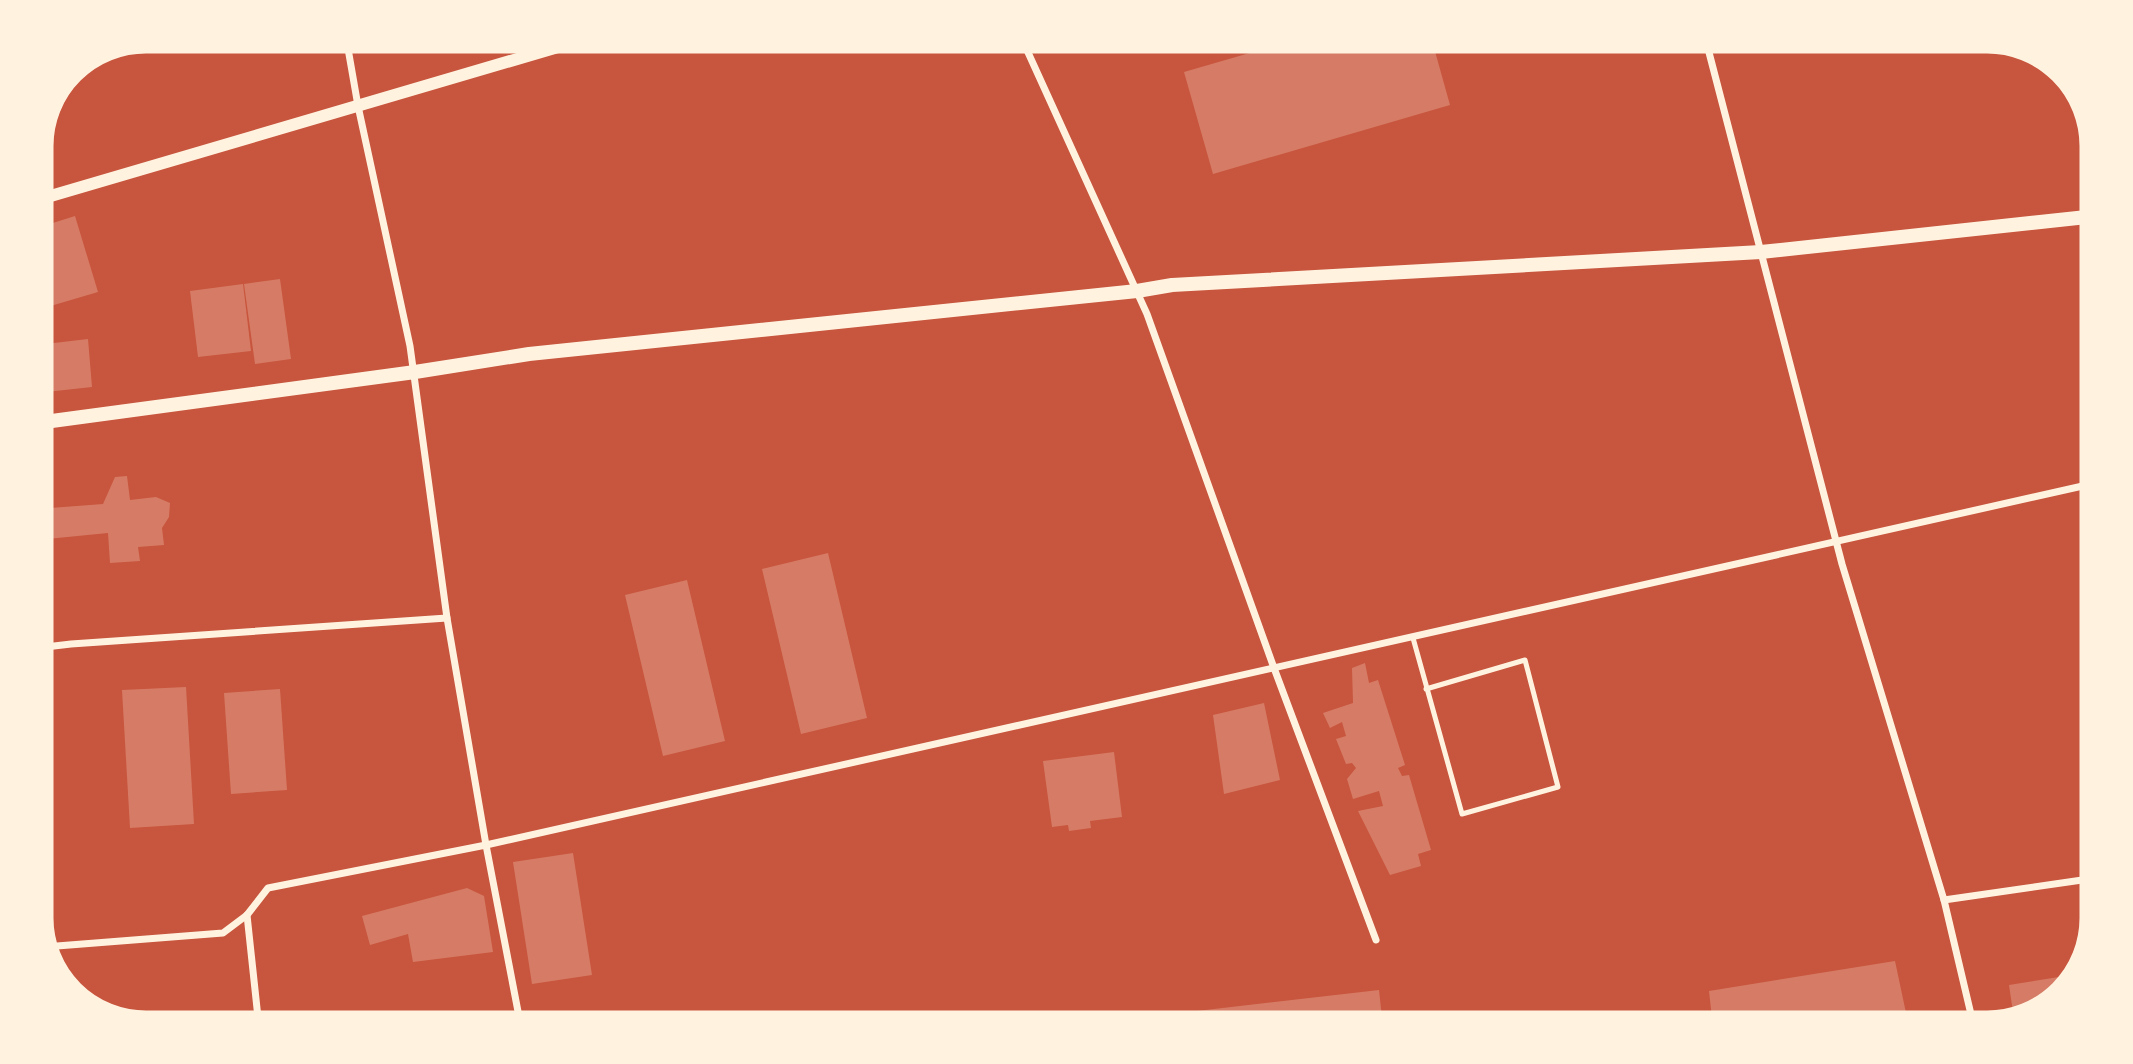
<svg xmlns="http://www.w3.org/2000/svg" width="2133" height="1064" font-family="'Nunito Sans',sans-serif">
<rect width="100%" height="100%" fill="#c8553d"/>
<g fill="#d67c66">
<path d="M 1305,37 L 1431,37 L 1450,105 L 1213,174 L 1184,72 Z"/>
<path d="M 75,216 L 98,292 L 37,310 L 37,228 Z"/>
<path d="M 280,279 L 291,359 L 255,364 L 244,284 Z"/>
<path d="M 243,284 L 251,351 L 198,357 L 190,291 Z"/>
<path d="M 88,339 L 92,387 L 37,393 L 37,345 Z"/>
<path d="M 127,476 L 130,500 L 156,497 L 170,503 L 169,517 L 162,528 L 164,545 L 138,547 L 140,561 L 110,563 L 108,533 L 37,540 L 37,509 L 103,504 L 115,477 Z"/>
<path d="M 828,553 L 867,718 L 801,734 L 762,569 Z"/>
<path d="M 687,580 L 725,741 L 663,756 L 625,595 Z"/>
<path d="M 1365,663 L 1369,683 L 1378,680 L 1405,765 L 1398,768 L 1402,776 L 1409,775 L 1431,850 L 1418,854 L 1421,866 L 1390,875 L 1358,811 L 1383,806 L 1379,791 L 1353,799 L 1347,779 L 1356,768 L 1352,763 L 1346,764 L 1336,739 L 1346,736 L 1342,722 L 1330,728 L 1323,713 L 1353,703 L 1352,668 Z"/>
<path d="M 186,687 L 194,824 L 130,828 L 122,690 Z"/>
<path d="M 280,689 L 287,790 L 231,794 L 224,693 Z"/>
<path d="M 1264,703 L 1280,780 L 1224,794 L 1213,715 Z"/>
<path d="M 1114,752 L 1122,817 L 1090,821 L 1091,828 L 1069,831 L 1068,825 L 1052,827 L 1043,761 Z"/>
<path d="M 573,853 L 592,975 L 532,984 L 513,862 Z"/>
<path d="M 467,888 L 484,896 L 493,952 L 413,962 L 408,934 L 370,945 L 362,916 Z"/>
<path d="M 1895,961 L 1909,1027 L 1713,1027 L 1709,991 Z"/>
<path d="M 2065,976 L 2066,988 L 2048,1009 L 2014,1019 L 2009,985 Z"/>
<path d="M 1379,990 L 1383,1027 L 1129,1027 L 1128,1019 Z"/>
</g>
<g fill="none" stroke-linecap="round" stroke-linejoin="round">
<path stroke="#fff3e0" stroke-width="5" d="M 1413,638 L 1462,814 L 1558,787 L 1525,660 L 1426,689"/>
<g stroke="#fff3e0" stroke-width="7">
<path d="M 346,37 L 358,106 L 410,346 L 447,618 L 486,845 L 521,1027"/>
<path d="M 1021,37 L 1147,314 L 1274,668 L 1376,940"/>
<path d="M 1705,37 L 1842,564 L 1944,900 L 1974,1027"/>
<path d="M 37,648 L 71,644 L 447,618"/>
<path d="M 1944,900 L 2096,878"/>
<path d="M 247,915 L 259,1027"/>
<path d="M 44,947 L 223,933 L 247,915 L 268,888 L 486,845 L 2096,483"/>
</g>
<path stroke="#fff3e0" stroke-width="12" d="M 37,200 L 592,37"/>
<path stroke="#fff3e0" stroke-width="14" d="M 37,423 L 415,372 L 529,354 L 1137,291 L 1172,285 L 1761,252 L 2096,216"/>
</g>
<path d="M0 0H2133V1064H0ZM146 49H1987A97 97 0 0 1 2084 146V918A97 97 0 0 1 1987 1015H146A97 97 0 0 1 49 918V146A97 97 0 0 1 146 49Z" fill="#fff3e0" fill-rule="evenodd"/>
<path fill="none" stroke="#fff3e0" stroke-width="9" d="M146 49H1987A97 97 0 0 1 2084 146V918A97 97 0 0 1 1987 1015H146A97 97 0 0 1 49 918V146A97 97 0 0 1 146 49Z"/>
</svg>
